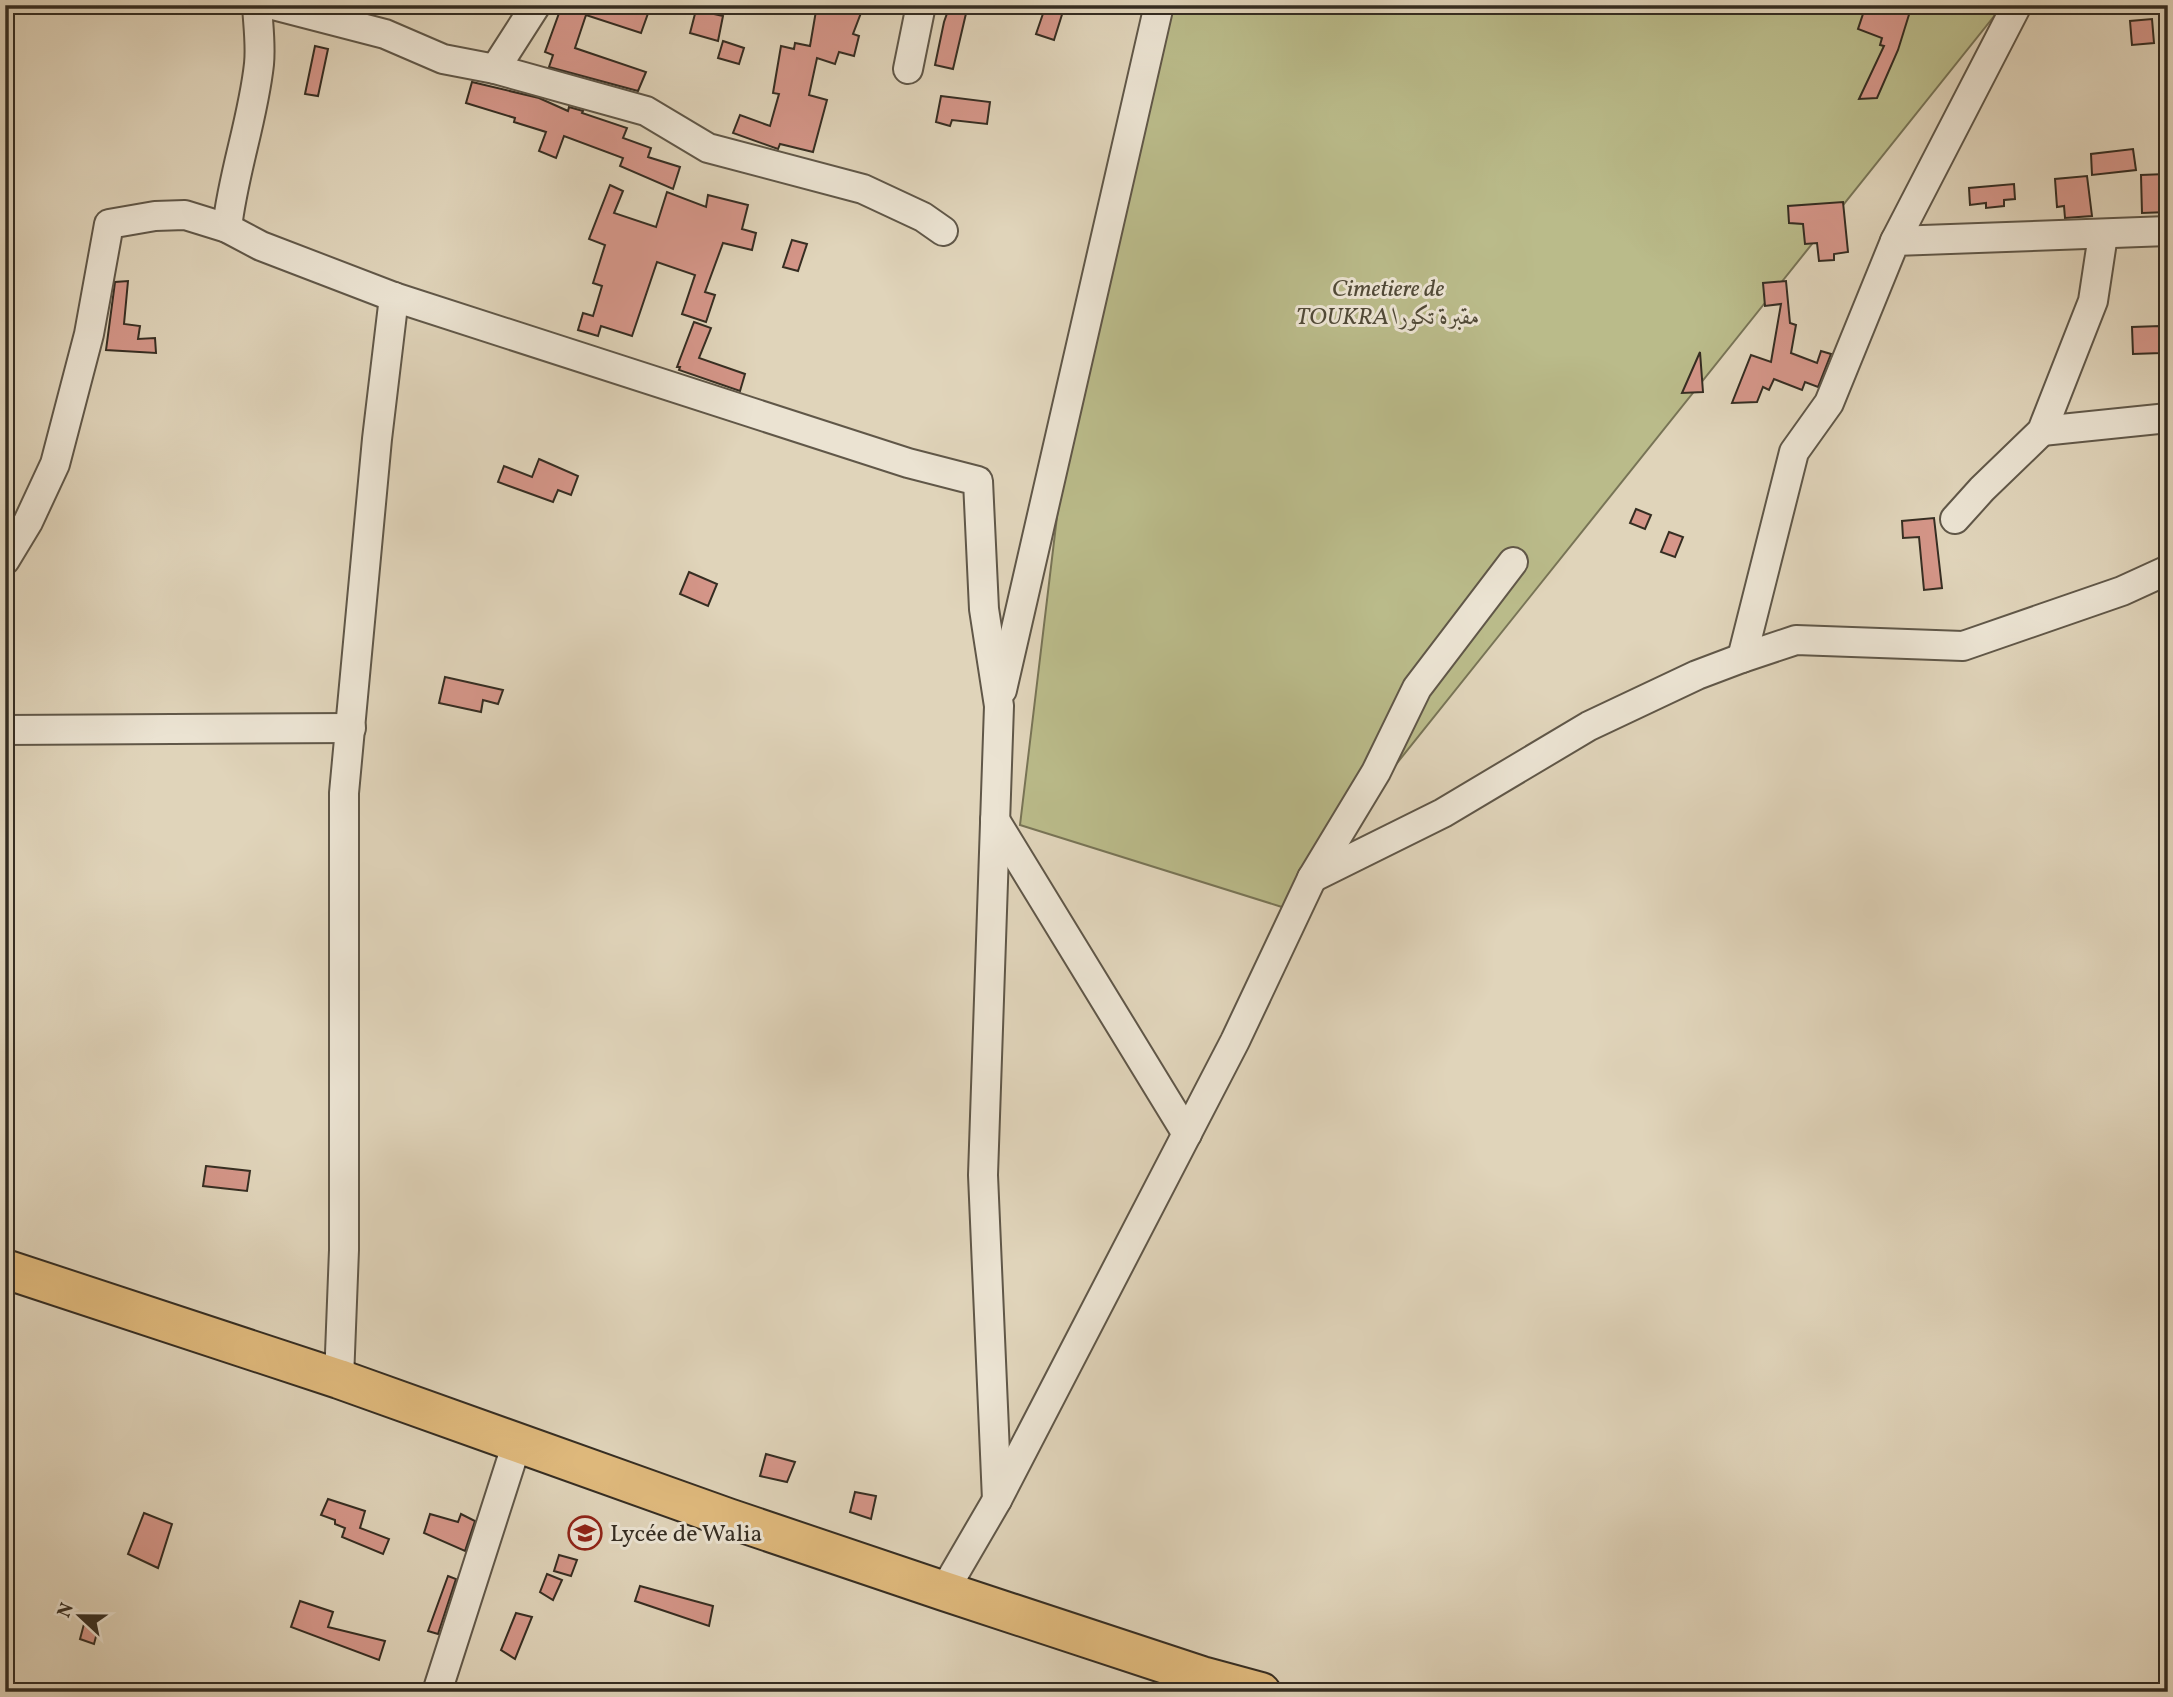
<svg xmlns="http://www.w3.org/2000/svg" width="2173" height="1697" font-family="Vollkorn,Amiri,serif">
<rect width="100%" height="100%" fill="#e0d4ba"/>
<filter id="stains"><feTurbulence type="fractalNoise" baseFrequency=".00286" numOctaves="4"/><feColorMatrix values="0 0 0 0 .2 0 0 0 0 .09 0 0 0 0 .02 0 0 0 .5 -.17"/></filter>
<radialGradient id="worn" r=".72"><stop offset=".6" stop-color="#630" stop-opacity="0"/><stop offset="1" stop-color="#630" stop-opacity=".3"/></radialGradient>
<path fill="#babb8a" stroke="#787456" stroke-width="2" d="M 1159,5 L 2003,5 L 1282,907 L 1020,825 L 1083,300 Z"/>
<g fill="#d59689" stroke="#352d22" stroke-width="2">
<path d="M 562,5 L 651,5 L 641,33 L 586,15 L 575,48 L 646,72 L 638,91 L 549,67 L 553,55 L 545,52 Z"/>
<path d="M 817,5 L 864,5 L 853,34 L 859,36 L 854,56 L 839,52 L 835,64 L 817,58 L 809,95 L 827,100 L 813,152 L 780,144 L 778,149 L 733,133 L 740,115 L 770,126 L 779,94 L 773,93 L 781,46 L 794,49 L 795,43 L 810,46 Z"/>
<path d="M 950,5 L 968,5 L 953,69 L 935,65 L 944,22 Z"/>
<path d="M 1046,5 L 1065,5 L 1054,40 L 1036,34 Z"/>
<path d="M 1866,5 L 1912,5 L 1898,50 L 1877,98 L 1859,99 L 1884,46 L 1880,45 L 1882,38 L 1858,29 Z"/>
<path d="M 696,10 L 723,16 L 718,41 L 690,33 Z"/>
<path d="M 2152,19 L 2154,43 L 2132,45 L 2130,21 Z"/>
<path d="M 723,41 L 744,48 L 739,64 L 718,58 Z"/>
<path d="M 315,46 L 328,49 L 318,96 L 305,94 Z"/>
<path d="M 472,82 L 539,98 L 568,111 L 569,107 L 583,111 L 582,113 L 627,128 L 623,138 L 651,148 L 648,157 L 680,167 L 673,189 L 620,166 L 623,158 L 564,136 L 556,158 L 539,151 L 546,132 L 514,122 L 515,118 L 466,103 Z"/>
<path d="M 941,96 L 990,102 L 987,124 L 952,120 L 950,126 L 936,122 Z"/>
<path d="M 2133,149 L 2136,170 L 2092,175 L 2091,154 Z"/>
<path d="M 2166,174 L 2168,212 L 2142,213 L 2141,175 Z"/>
<path d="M 2087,176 L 2092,216 L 2065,218 L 2064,206 L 2057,207 L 2055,179 Z"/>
<path d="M 2014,184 L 2015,199 L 2004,200 L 2004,206 L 1986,208 L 1986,203 L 1970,205 L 1969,188 Z"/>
<path d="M 610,185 L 623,191 L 614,213 L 656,227 L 667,192 L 706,207 L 708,195 L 748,205 L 742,229 L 756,233 L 752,250 L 723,243 L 705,292 L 715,295 L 706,322 L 682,314 L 695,275 L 657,262 L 632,336 L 601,326 L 598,336 L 578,330 L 583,313 L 593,316 L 602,286 L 593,283 L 605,245 L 589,239 Z"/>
<path d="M 1843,202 L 1848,252 L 1834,254 L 1834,260 L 1819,261 L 1817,243 L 1805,244 L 1803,224 L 1789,223 L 1788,206 Z"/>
<path d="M 792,240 L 807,244 L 798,271 L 783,267 Z"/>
<path d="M 128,281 L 124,324 L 140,326 L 138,339 L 155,338 L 156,353 L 106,350 L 115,282 Z"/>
<path d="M 1786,281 L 1790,323 L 1796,325 L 1791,353 L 1817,363 L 1821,351 L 1831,354 L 1818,387 L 1805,382 L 1802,390 L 1774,379 L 1769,390 L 1763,387 L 1757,402 L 1732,403 L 1751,355 L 1771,362 L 1781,304 L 1765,306 L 1763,283 Z"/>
<path d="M 694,322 L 711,328 L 699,358 L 745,374 L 740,391 L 679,370 L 680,367 L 677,367 Z"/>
<path d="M 2160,326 L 2161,353 L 2133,354 L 2132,327 Z"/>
<path d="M 1700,352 L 1703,392 L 1682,393 Z"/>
<path d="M 539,459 L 578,476 L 571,495 L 558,490 L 553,502 L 498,482 L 504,466 L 532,477 Z"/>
<path d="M 1636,509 L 1651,515 L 1645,529 L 1630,523 Z"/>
<path d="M 1934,518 L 1942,588 L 1924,590 L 1919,537 L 1903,538 L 1902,521 Z"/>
<path d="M 1669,532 L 1683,537 L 1675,557 L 1661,552 Z"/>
<path d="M 689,572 L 717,584 L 708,606 L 680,594 Z"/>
<path d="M 445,677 L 503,690 L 498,704 L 483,700 L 481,712 L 439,703 Z"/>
<path d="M 206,1166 L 250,1171 L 247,1191 L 203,1186 Z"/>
<path d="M 766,1454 L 795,1462 L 787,1482 L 760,1476 Z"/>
<path d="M 855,1492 L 876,1496 L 871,1519 L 850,1512 Z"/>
<path d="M 328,1499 L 365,1511 L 360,1528 L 389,1539 L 383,1554 L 342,1537 L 345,1528 L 335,1524 L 335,1520 L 321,1515 Z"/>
<path d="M 144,1513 L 172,1524 L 158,1568 L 128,1554 Z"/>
<path d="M 430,1514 L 458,1522 L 461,1514 L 475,1521 L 465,1551 L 424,1533 Z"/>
<path d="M 559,1555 L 577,1560 L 571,1576 L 554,1571 Z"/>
<path d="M 547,1574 L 562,1580 L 553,1600 L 540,1592 Z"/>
<path d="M 448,1576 L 456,1579 L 438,1634 L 428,1631 Z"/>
<path d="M 640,1586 L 713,1606 L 709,1626 L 635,1601 Z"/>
<path d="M 300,1601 L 333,1612 L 328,1627 L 385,1641 L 379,1660 L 291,1627 Z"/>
<path d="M 516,1613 L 532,1617 L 515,1659 L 501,1650 Z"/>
<path d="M 84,1624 L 98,1629 L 94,1644 L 80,1639 Z"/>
</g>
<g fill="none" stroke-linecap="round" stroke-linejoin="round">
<defs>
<g id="minor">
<path d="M 273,5 L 385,34 L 443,59 L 495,69 L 646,111 L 708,148 L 863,189 L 923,217 L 943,231"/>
<path d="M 495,69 L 536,5"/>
<path d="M 908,69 L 921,5"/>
<path d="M 227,228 C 233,173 253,120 259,64 C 261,45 258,24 257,5"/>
<path d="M 1895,241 L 2017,5"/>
<path d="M 2042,431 L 2168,418"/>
<path d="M 1955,519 L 1982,489 L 2042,431 L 2093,301 L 2103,235"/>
<path d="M 5,560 L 28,522 L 55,464 L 89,334 L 109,224 L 155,216 L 185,215 L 227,228 L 261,246 L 394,297 L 908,463 L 978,481 L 984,609 L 999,706 L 983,1175 L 997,1500"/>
<path d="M 1742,658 L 1794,452 L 1829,403 L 1895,241 L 2168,231"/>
<path d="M 1002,690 L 1159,5"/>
<path d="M 5,730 L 351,728"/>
<path d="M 995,820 L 1187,1134"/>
<path d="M 1312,878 L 1443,813 L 1589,726 L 1697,675 L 1742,658 L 1796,640 L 1963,646 L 2122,591 L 2168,570"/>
<path d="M 339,1379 L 344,1250 L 344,793 L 377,439 L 394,297"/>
<path d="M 944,1591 L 997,1500 L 1235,1041 L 1312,878 L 1376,772 L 1417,688 L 1513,562"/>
<path d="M 437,1692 L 517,1443"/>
</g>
<path id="highway" d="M 5,1269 L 339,1379 L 728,1518 L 944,1591 L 1202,1676 L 1261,1692"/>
</defs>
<use href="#minor" stroke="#605748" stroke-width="32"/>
<use href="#highway" stroke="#352d22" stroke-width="42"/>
<use href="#minor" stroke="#ebe3d2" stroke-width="28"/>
<use href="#highway" stroke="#e0ba7d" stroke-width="38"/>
</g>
<defs>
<symbol id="school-ring" viewBox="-11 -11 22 22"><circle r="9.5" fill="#ebe3d2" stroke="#8f2418" stroke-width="1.5"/><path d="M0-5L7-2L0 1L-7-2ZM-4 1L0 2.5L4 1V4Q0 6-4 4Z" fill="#8f2418"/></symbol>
</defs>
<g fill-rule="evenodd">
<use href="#school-ring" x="566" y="1514" width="38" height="38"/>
</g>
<g text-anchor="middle" stroke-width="6" stroke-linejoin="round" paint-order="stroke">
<g font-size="24" font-style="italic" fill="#504937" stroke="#ebe3d2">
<text x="1388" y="296">Cimetiere de<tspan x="1388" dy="28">TOUKRA مقبرة تكورا</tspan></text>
</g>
<g font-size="24" fill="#352d22" stroke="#ebe3d2" text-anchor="start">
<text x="610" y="1541">Lycée de Walia</text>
</g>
</g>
<rect width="2173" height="1697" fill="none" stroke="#e0d4ba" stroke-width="28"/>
<rect x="7" y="7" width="2159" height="1683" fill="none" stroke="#352d22" stroke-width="3.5"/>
<rect x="14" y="14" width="2145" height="1669" fill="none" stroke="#352d22" stroke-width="2"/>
<g transform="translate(80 1616) rotate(292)" stroke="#ebe3d2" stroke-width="5" paint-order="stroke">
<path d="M0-5L12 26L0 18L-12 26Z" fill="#352d22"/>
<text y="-10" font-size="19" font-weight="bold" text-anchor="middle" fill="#352d22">N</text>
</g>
<rect width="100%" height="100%" filter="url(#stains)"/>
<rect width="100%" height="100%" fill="url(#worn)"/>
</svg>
